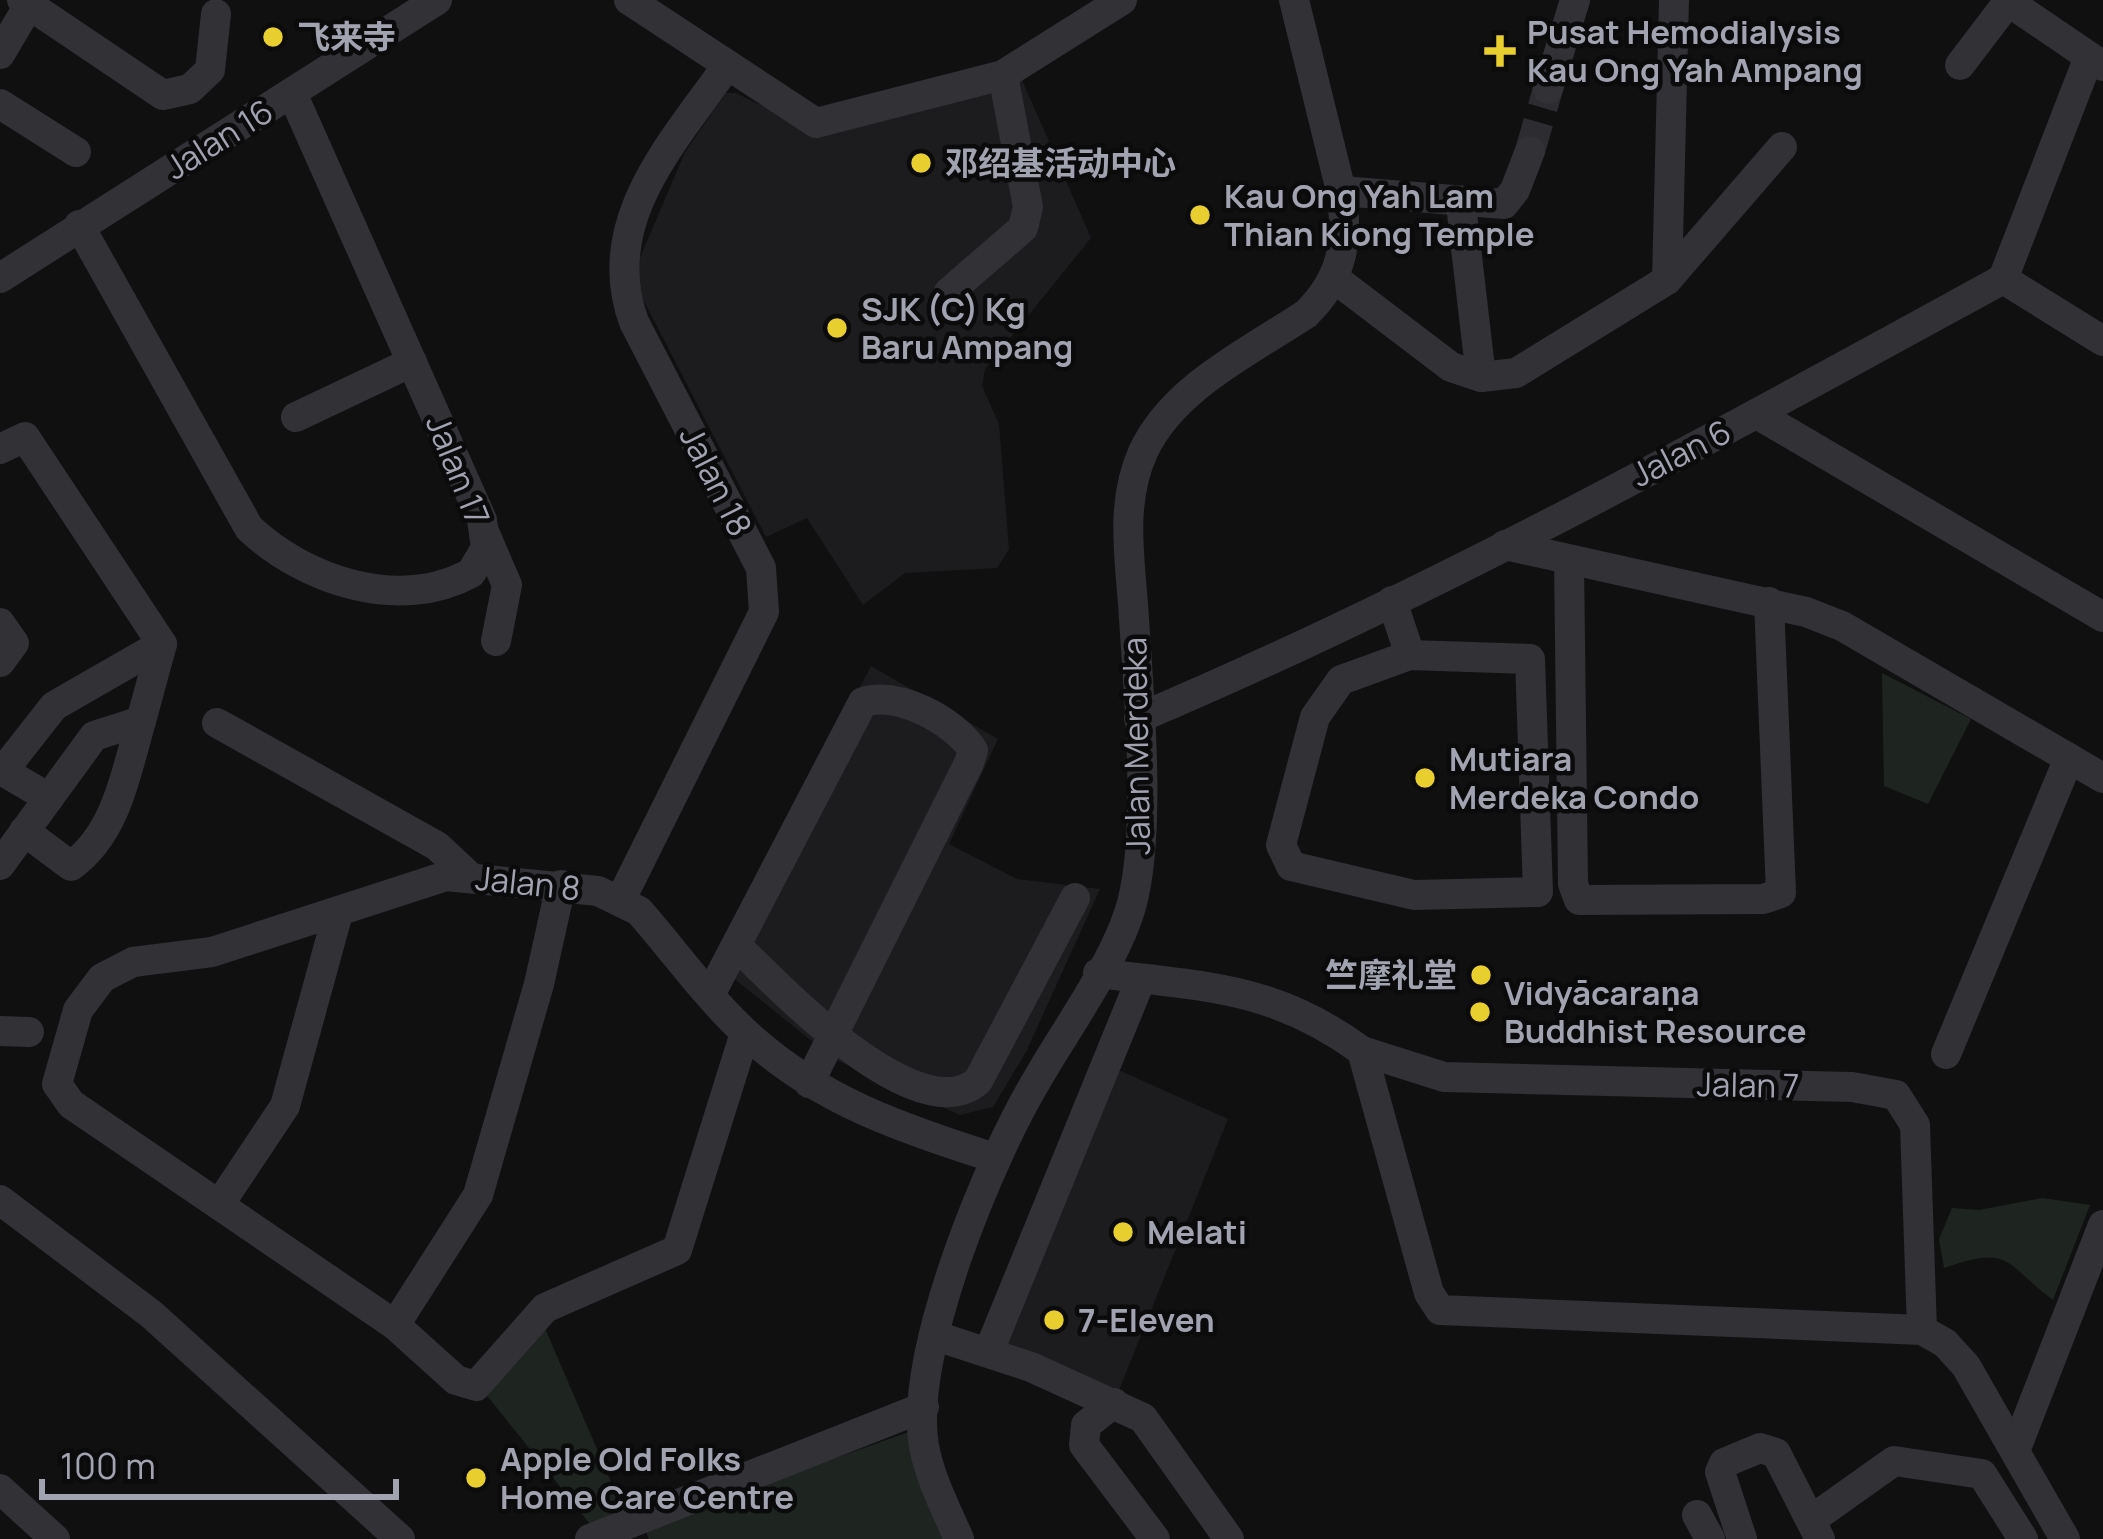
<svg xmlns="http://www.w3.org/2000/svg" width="2103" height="1539" font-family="Manrope,'Noto Sans SC',sans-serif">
<rect width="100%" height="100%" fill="#101011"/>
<g fill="#1c1c1e">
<path d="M 1022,80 L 1091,238 L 985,369 L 982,386 L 999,424 L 1009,549 L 997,568 L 905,573 L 863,605 L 807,518 L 766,537 L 636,286 L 639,260 L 685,152 L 726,93 L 736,93 L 816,132 Z"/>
<path d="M 871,666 L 998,739 L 949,844 L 1017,879 L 1100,889 L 1026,1052 L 993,1107 L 960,1115 L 834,1059 L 716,964 Z"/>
<path d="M 1114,1068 L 1228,1119 L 1117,1395 L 1000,1346 Z"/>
</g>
<g fill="#1e2520">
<path d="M 1882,673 L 1971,719 L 1928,804 L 1884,786 Z"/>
<path d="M 2042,1198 L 2090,1205 L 2053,1300 C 2004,1264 2013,1244 1944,1268 L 1939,1239 L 1952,1208 L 1979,1210 Z"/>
<path d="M 541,1319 L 624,1512 L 590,1524 L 485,1393 Z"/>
<path d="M 914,1430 L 950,1539 L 649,1539 L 644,1527 Z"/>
</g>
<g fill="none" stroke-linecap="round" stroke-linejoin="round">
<path stroke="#2d2d31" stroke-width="30" stroke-dasharray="30 15" stroke-linecap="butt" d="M 1530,151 L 1548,89"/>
<g stroke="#313136" stroke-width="30">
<path d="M 22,0 L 163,95 L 190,89 L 210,70 L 216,14"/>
<path d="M 629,0 L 816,123 L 1003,75 L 1122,0"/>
<path d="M 2006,0 L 2103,66"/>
<path d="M 0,54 L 29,5"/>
<path d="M 1960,65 L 2008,2"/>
<path d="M 1548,89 L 1575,0"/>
<path d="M 0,104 L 76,152"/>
<path d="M 1341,191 L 1504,204 L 1515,190 L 1530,151"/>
<path d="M 1461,205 L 1481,377"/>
<path d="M 79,225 L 249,528 C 305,581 400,612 471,573 L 486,548 L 482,520 L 292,93"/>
<path d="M 0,278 L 437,0"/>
<path d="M 1334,278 L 1451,367 L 1481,377 L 1516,373 L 1667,280 L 1782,147"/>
<path d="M 2003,279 L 2103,341"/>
<path d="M 1667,280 L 1674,0"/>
<path d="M 949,292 L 1023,228 L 1028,207 L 1003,75"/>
<path d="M 1757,414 L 2103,617"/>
<path d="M 296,417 L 412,362"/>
<path d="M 0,449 L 25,437 L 162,644 L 141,721 L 94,736 L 0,865"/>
<path d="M 485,534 L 507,585 L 496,641"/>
<path d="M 1505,545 L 1806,612 L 1842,626 L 2103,778"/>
<path d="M 1569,560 L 1573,884 L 1579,900 L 1763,899 L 1781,893 L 1769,602"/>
<path d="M 1392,601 L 1410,655"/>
<path d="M 0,623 L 14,643 L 0,662"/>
<path d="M 1410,655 L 1530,659 L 1538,892 L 1414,895 L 1291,866 L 1281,845 L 1315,717 L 1341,680 Z"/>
<path d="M 1139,718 C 1436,592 1720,434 2003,279 L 2089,57"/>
<path d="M 217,723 L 437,846 L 468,875"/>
<path d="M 49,798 L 3,771 L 54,706 L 162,644"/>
<path d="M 24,831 L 71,866 C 117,833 126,772 141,721"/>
<path d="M 621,899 L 764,612 L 761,568 L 634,322 C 597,222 673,143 726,67"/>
<path d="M 738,947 C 779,987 918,1133 978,1081 L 1075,898"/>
<path d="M 1098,973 C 1203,987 1272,985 1362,1051 L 1429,1293 L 1440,1310 L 1922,1330 L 1945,1343 L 1966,1366 L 2065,1539"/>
<path d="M 711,993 L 863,702 C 898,691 953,720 973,750 L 969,763 L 809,1083"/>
<path d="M 0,1031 L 29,1032"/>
<path d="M 745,1033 L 677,1250 L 545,1308 L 476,1386 L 456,1380 L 395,1325 L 71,1104 L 57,1084 L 78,1010 L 102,978 L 133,962 L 212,952 L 446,876 L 598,891 L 639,911 C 675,952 709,1000 749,1036 C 820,1101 906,1130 995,1158"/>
<path d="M 1362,1051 L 1444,1077 L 1852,1087 L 1896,1095 L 1915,1125 L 1922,1330"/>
<path d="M 1946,1054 L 2069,758"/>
<path d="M 0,1200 L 151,1314 L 400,1539"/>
<path d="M 219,1205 L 285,1106 L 338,913"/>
<path d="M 395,1325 L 478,1195 L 539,984 L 561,885"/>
<path d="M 936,1336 L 1031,1367 L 1143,1418 L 1229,1539"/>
<path d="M 989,1351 L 1141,979"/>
<path d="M 1114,1403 L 1086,1425 L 1084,1445 L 1155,1539"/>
<path d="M 2015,1451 L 2103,1225"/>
<path d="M 0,1489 L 55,1539"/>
<path d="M 1697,1515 L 1710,1539"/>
<path d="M 1811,1520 L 1894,1461 L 1982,1474 L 2023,1539"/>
<path d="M 590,1539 L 924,1407"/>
<path d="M 959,1539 C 946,1509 930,1479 924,1446 C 908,1354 990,1157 1038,1078 C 1068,1026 1117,959 1132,903 C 1152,827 1138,685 1133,604 C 1129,552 1121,501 1143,452 C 1172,388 1250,351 1306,314 C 1343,278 1349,240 1341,191 L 1294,0"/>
<path d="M 1742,1539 L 1720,1472 L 1724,1463 L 1760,1448 L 1776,1453 L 1820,1539"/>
</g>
</g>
<g fill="#e9ce30" stroke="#0b0b0c" stroke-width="4.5">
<circle cx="273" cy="37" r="12"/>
<path d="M1494 33h12v12h12v12h-12v12h-12v-12h-12v-12h12z"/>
<circle cx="921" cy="163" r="12"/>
<circle cx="1200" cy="215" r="12"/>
<circle cx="837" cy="328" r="12"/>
<circle cx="1425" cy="778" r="12"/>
<circle cx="1481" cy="975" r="12"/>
<circle cx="1480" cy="1012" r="12"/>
<circle cx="1123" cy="1232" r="12"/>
<circle cx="1054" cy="1320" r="12"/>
<circle cx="476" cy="1478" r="12"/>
</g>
<g text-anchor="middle" stroke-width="9" stroke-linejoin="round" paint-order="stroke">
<g font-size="33" font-weight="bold" fill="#a1a3b1" stroke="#0b0b0c" text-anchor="start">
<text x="1527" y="44">Pusat Hemodialysis<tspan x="1527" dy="38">Kau Ong Yah Ampang</tspan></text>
<text x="297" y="49">飞来寺</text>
<text x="945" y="175">邓绍基活动中心</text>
<text x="1224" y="208">Kau Ong Yah Lam<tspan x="1224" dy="38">Thian Kiong Temple</tspan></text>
<text x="861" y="321">SJK (C) Kg<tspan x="861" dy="38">Baru Ampang</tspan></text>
<text x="1449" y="771">Mutiara<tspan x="1449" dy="38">Merdeka Condo</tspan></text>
<text x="1457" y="987" text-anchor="end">竺摩礼堂</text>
<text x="1504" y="1005">Vidyācaraṇa<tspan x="1504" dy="38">Buddhist Resource</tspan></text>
<text x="1147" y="1244">Melati</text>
<text x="1078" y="1332">7-Eleven</text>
<text x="500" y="1471">Apple Old Folks<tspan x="500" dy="38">Home Care Centre</tspan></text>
</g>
<g font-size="33" fill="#a1a3b1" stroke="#0b0b0c">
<text transform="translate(219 139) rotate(-32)" y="12">Jalan 16</text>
<text transform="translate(1681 453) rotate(-27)" y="12">Jalan 6</text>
<text transform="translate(458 470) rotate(68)" y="12">Jalan 17</text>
<text transform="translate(716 481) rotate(63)" y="12">Jalan 18</text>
<text transform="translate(1136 746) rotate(-91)" y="12">Jalan Merdeka</text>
<text transform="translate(528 883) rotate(6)" y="12">Jalan 8</text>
<text transform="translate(1748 1085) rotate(1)" y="12">Jalan 7</text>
</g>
</g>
<path d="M42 1479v18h354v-18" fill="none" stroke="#a1a3b1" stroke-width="6"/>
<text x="60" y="1479" font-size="36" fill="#a1a3b1" stroke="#0b0b0c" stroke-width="9" paint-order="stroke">100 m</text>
</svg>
